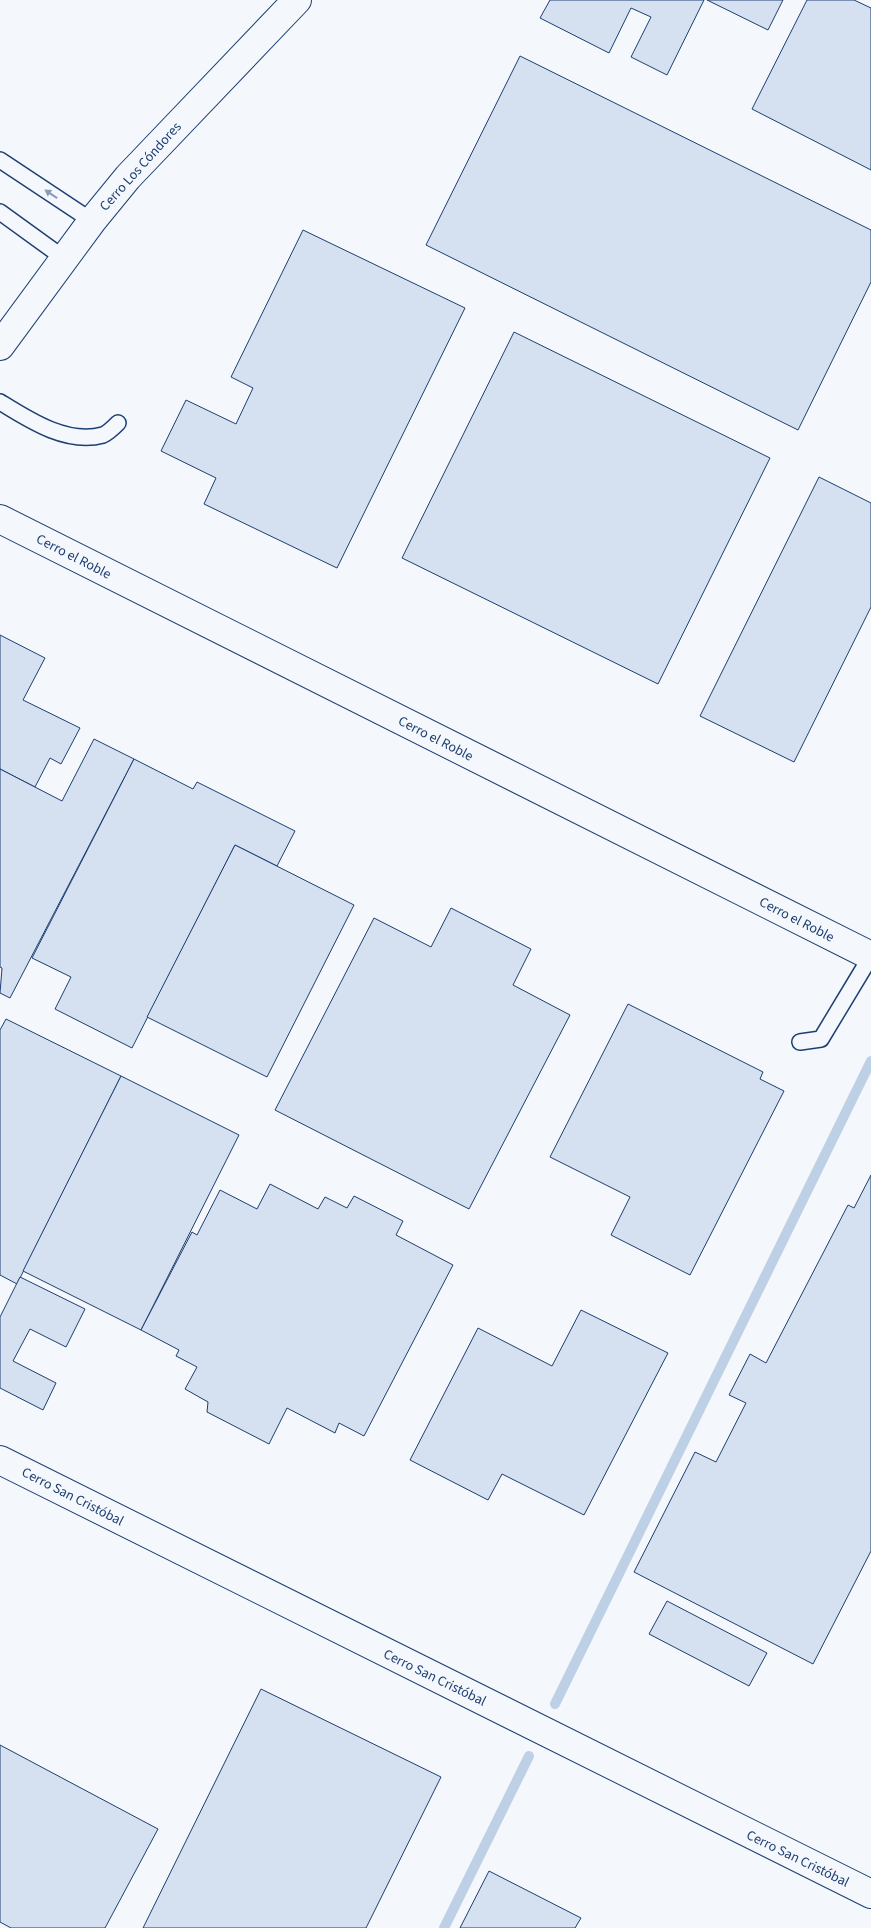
<svg xmlns="http://www.w3.org/2000/svg" width="871" height="1928" font-family="'Source Sans 3',sans-serif">
<rect width="100%" height="100%" fill="#f4f7fb"/>
<g fill="none" stroke-linecap="round" stroke-linejoin="round">
<g stroke="#bed0e5" stroke-width="10">
<path d="M 555,1704 L 871,1061"/>
<path d="M 444,1928 L 529,1756"/>
</g>
</g>
<g fill="#d5e0f0" stroke="#1d3f73">
<path d="M 550,0 L 704,0 L 667,75 L 631,57 L 651,17 L 631,8 L 609,53 L 540,18 Z"/>
<path d="M 707,0 L 783,0 L 768,30 Z"/>
<path d="M 807,0 L 854,0 L 871,8 L 871,170 L 752,109 Z"/>
<path d="M 520,56 L 871,230 L 871,282 L 798,430 L 426,245 Z"/>
<path d="M 303,230 L 465,308 L 337,568 L 204,504 L 216,478 L 161,451 L 186,400 L 236,424 L 253,388 L 231,377 Z"/>
<path d="M 514,332 L 770,458 L 658,684 L 402,558 Z"/>
<path d="M 819,477 L 871,503 L 871,607 L 794,762 L 700,716 Z"/>
<path d="M 0,635 L 45,658 L 23,700 L 80,728 L 61,764 L 50,758 L 35,787 L 0,769 Z"/>
<path d="M 94,739 L 134,759 L 10,998 L 0,993 L 2,968 L 0,967 L 0,769 L 62,801 Z"/>
<path d="M 134,759 L 193,789 L 197,782 L 295,831 L 277,866 L 235,845 L 132,1048 L 55,1009 L 71,977 L 32,958 Z"/>
<path d="M 235,845 L 354,905 L 267,1077 L 147,1017 Z"/>
<path d="M 451,908 L 531,949 L 513,985 L 570,1015 L 469,1209 L 275,1110 L 374,918 L 431,947 Z"/>
<path d="M 628,1004 L 763,1072 L 760,1079 L 784,1091 L 690,1275 L 611,1235 L 630,1197 L 550,1157 Z"/>
<path d="M 6,1019 L 121,1076 L 17,1284 L 0,1275 L 0,1030 Z"/>
<path d="M 121,1076 L 239,1135 L 141,1330 L 23,1271 Z"/>
<path d="M 871,1175 L 871,1551 L 813,1664 L 634,1572 L 695,1452 L 716,1462 L 746,1403 L 729,1395 L 750,1354 L 766,1363 L 848,1205 L 854,1208 Z"/>
<path d="M 270,1184 L 318,1209 L 325,1197 L 347,1208 L 354,1196 L 403,1221 L 396,1235 L 453,1265 L 364,1436 L 339,1423 L 335,1433 L 287,1408 L 269,1444 L 207,1412 L 208,1402 L 185,1389 L 197,1367 L 176,1356 L 179,1350 L 141,1330 L 192,1232 L 197,1235 L 220,1190 L 257,1209 Z"/>
<path d="M 20,1277 L 85,1309 L 66,1347 L 30,1329 L 13,1361 L 56,1383 L 43,1410 L 0,1388 L 0,1317 Z"/>
<path d="M 581,1310 L 668,1353 L 584,1515 L 502,1474 L 488,1500 L 410,1460 L 478,1328 L 552,1366 Z"/>
<path d="M 667,1601 L 767,1653 L 749,1686 L 649,1634 Z"/>
<path d="M 261,1689 L 441,1777 L 366,1928 L 143,1928 Z"/>
<path d="M 0,1745 L 158,1829 L 105,1928 L 11,1928 L 0,1922 Z"/>
<path d="M 489,1871 L 581,1918 L 575,1928 L 460,1928 Z"/>
</g>
<g fill="none" stroke-linecap="round" stroke-linejoin="round">
<defs>
<g id="lane">
<path d="M 0,160 L 92,221"/>
<path d="M 0,212 L 65,259"/>
<path d="M 0,402 C 29,420 67,445 103,435 C 108,433 114,427 118,423"/>
<path d="M 800,1042 L 821,1039 L 871,956"/>
</g>
<g id="street">
<path d="M 0,346 L 92,221 L 128,177 L 297,0"/>
<path d="M 0,519 L 871,956"/>
<path d="M 0,1460 L 871,1894"/>
</g>
</defs>
<use href="#lane" stroke="#1d3f73" stroke-width="18"/>
<use href="#street" stroke="#1d3f73" stroke-width="30"/>
<use href="#lane" stroke="#f4f7fb" stroke-width="15"/>
<use href="#street" stroke="#f4f7fb" stroke-width="28"/>
</g>
<defs><path id="oneway-solid" d="M-6-.8H1V-3.2L6.5 0L1 3.2V.8H-6Z" transform="scale(1.25)"/></defs>
<use fill="#889bb7" href="#oneway-solid" transform="translate(51 194) rotate(-146)"/>
<g text-anchor="middle" stroke-width="4" stroke-linejoin="round" paint-order="stroke">
<g font-size="14" fill="#1d3f73" stroke="#f4f7fb">
<text transform="translate(140 166) rotate(-48)" y="5">Cerro Los Cóndores</text>
<text transform="translate(74 556) rotate(27)" y="5">Cerro el Roble</text>
<text transform="translate(436 738) rotate(27)" y="5">Cerro el Roble</text>
<text transform="translate(797 919) rotate(27)" y="5">Cerro el Roble</text>
<text transform="translate(73 1496) rotate(27)" y="5">Cerro San Cristóbal</text>
<text transform="translate(435 1677) rotate(26)" y="5">Cerro San Cristóbal</text>
<text transform="translate(798 1858) rotate(26)" y="5">Cerro San Cristóbal</text>
</g>
</g>
</svg>
